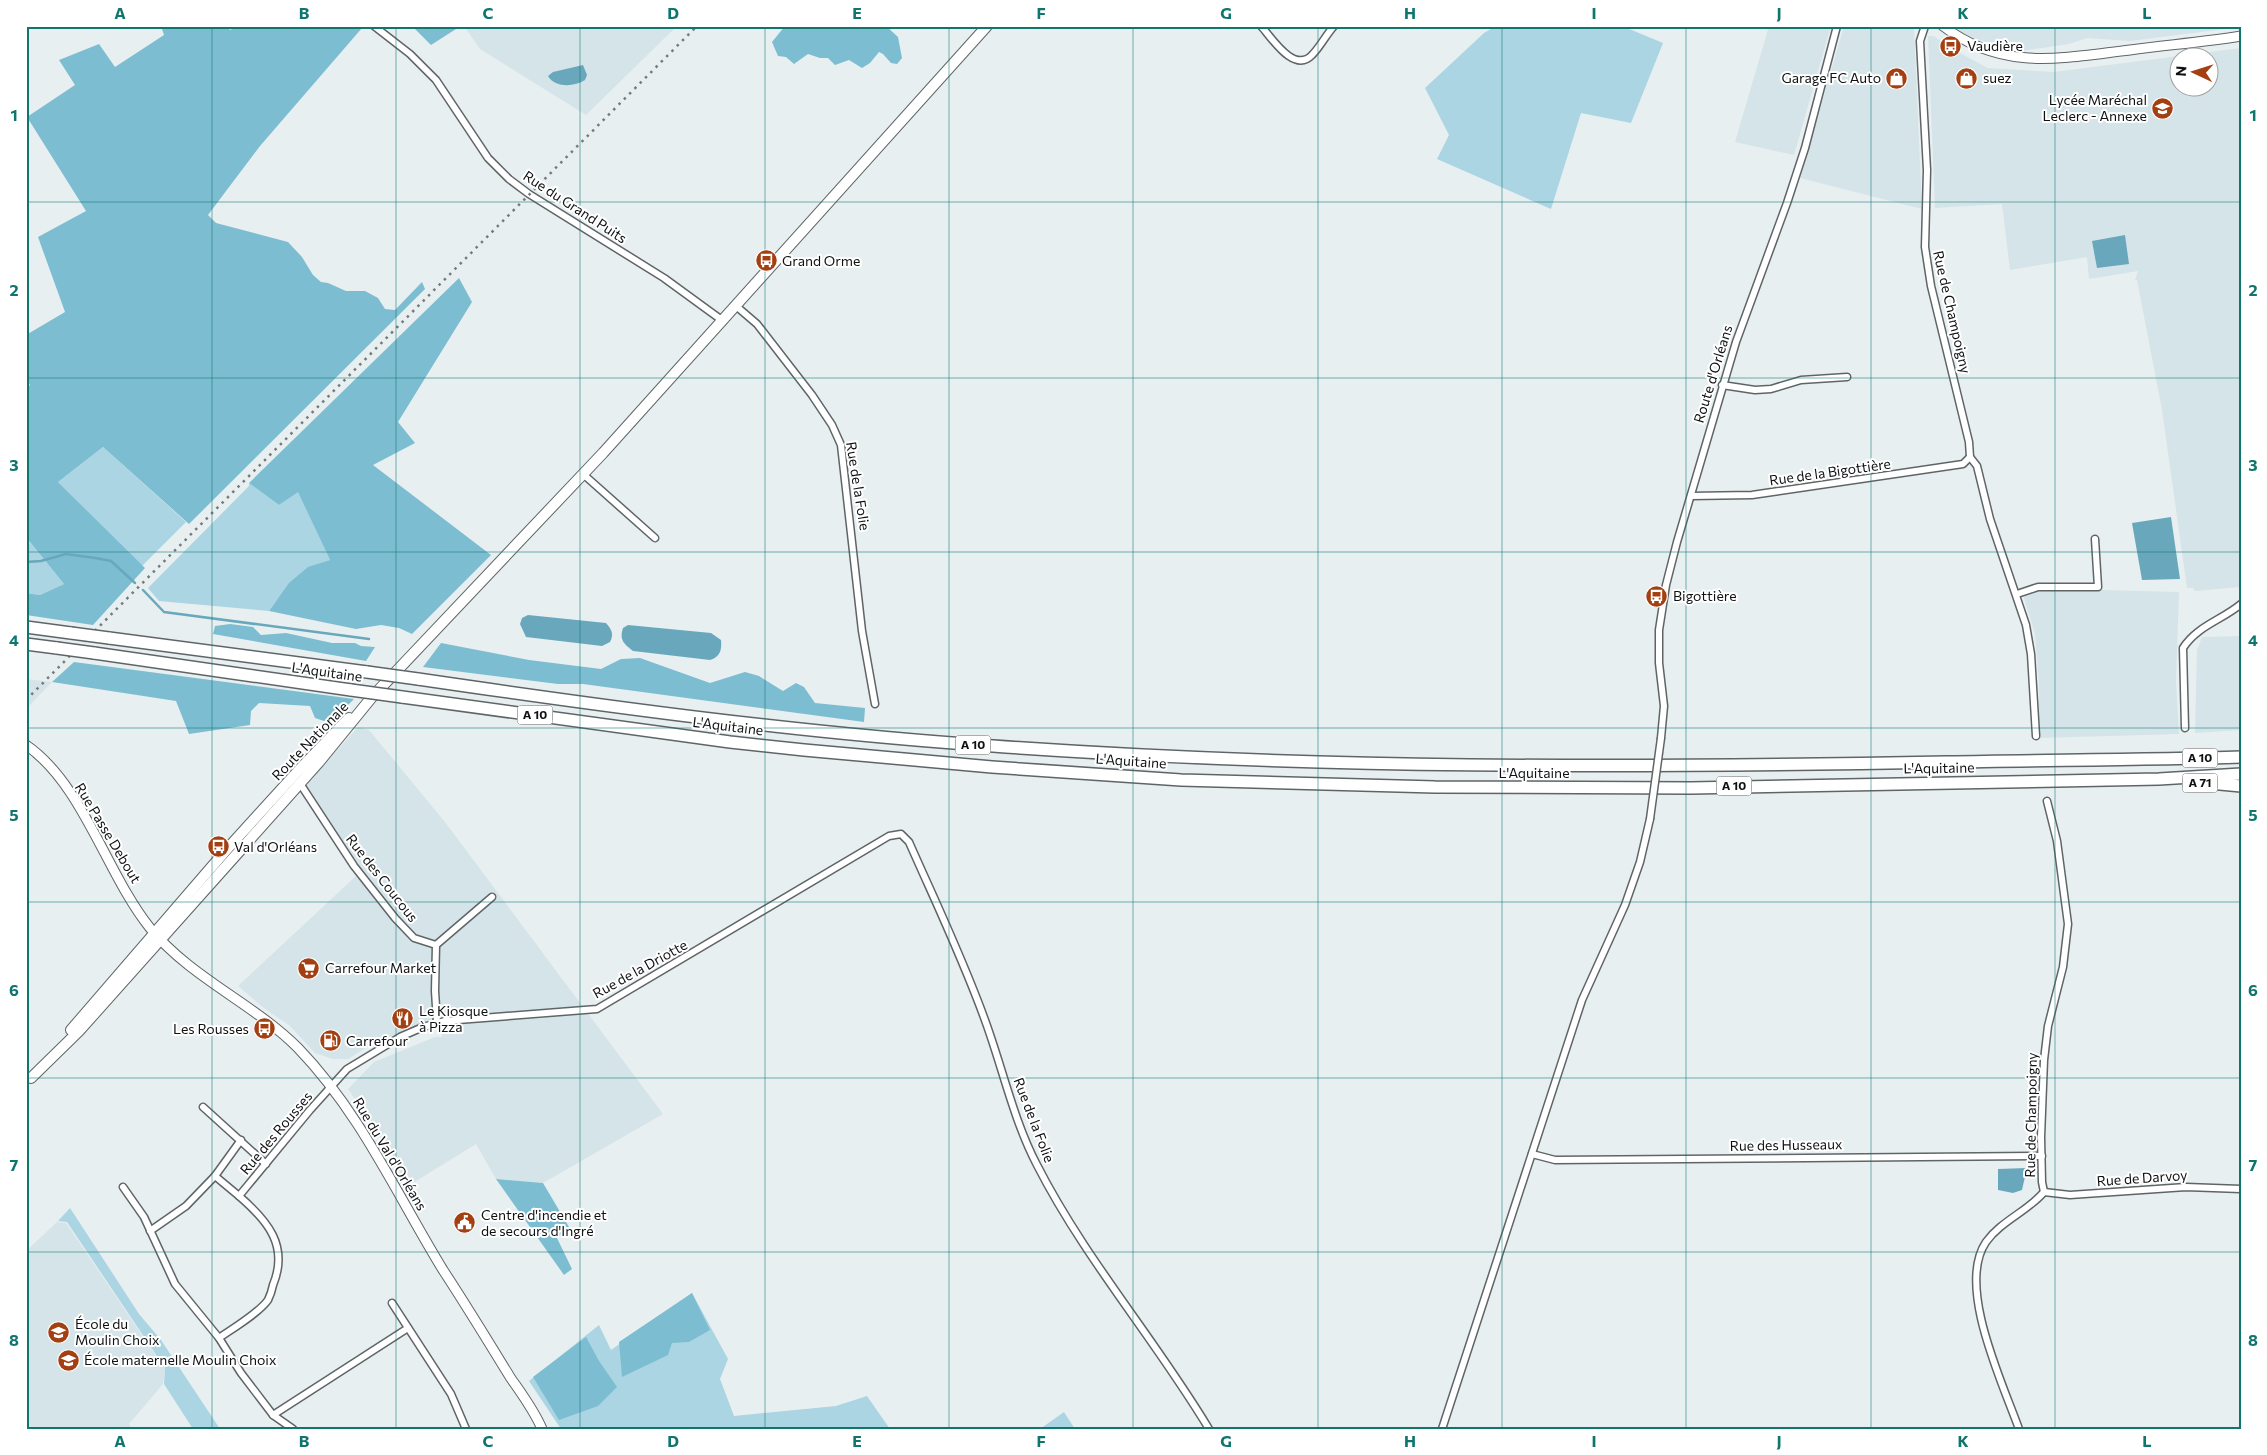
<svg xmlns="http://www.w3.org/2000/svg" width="2267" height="1455" font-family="Commissioner,sans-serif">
<rect width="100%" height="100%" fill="#e8eff1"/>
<g fill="#d5e4e9" fill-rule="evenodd">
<path d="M 464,26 L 677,26 L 586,115 L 480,49 Z"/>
<path d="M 1769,26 L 1831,26 L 1794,155 L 1735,142 Z"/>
<path d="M 1844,26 L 1914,26 L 1922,209 L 1800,178 Z"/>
<path d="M 1954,26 L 2241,26 L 2241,27 L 2130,41 L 2087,38 L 2069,44 L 2021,51 L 1991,44 L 1966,35 Z"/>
<path d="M 1928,36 L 1934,36 L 1947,46 L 1988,68 L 2054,72 L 2241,48 L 2241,587 L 2195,591 L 2193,588 L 2187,588 L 2162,410 L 2137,280 L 2135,280 L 2138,271 L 2089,279 L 2087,257 L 2010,270 L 2002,204 L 1935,208 ZM 2180,58 L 2210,58 L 2210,88 L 2180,88 Z"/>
<path d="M 2021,588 L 2179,592 L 2176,680 L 2179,734 L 2039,738 L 2039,684 L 2035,634 Z"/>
<path d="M 2241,636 L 2241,730 L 2195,733 L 2197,650 L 2202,637 Z"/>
<path d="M 26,679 L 52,682 L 26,709 Z"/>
<path d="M 358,727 L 369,730 L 445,822 L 663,1114 L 543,1183 L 496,1179 L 476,1144 L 408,1186 L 374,1127 L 348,1089 L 374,1062 L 435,1037 L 442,1037 L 442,1019 L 424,1023 L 372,1044 L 348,1059 L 333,1059 L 315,1053 L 289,1025 L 265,1009 L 238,986 L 356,876 L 379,899 L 299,784 L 308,783 Z"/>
<path d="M 57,1222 L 66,1223 L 165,1369 L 163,1384 L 129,1424 L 132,1429 L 26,1429 L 26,1251 Z"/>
</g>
<g fill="#abd5e2">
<path d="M 1496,26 L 1622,26 L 1663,43 L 1631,123 L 1581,113 L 1551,209 L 1437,159 L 1449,135 L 1425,88 L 1484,33 Z"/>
<path d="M 103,447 L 186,522 L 142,566 L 58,482 Z"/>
<path d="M 249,483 L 279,505 L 298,491 L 330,560 C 297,571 289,584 269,611 L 159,601 L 148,588 L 249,486 Z"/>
<path d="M 26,537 L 64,584 L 40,595 L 26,593 Z"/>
<path d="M 70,1208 L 139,1314 L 161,1340 L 220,1429 L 193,1429 L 164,1384 L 165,1368 L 67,1222 L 58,1221 Z"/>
<path d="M 692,1293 L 728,1359 L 720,1379 L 734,1416 L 836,1406 L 867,1396 L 890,1429 L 561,1429 L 529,1381 L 599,1325 L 611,1350 Z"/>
<path d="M 1064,1412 L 1075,1429 L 1040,1429 Z"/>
</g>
<g fill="#7dbdd1">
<path d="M 161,26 L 227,26 L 230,30 L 238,26 L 362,28 L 260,146 L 208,215 L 216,223 L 288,242 L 302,257 L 313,275 L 321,282 L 328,283 L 346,291 L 365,291 L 378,298 L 385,309 L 395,310 L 422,282 L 425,289 L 189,524 L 103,447 L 58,482 L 145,568 L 93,625 L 26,615 L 26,593 L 40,595 L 64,584 L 26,537 L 26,388 L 30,385 L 26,378 L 26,335 L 65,312 L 38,237 L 86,211 L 27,117 L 75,85 L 59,60 L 99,44 L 115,67 L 164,35 Z"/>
<path d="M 412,26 L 456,26 L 456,29 L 431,45 Z"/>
<path d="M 785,26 L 886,26 L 898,37 L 902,58 L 897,64 L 891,63 L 883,54 L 879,52 L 870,63 L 862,68 L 849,60 L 835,65 L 828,58 L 820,58 L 808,54 L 794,64 L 786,57 L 778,56 L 772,42 Z"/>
<path d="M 459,278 L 472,302 L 398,422 L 415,443 L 373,465 L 491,555 L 412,634 L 399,628 L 381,625 L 356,629 L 269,611 L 289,583 L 308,567 L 330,560 L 298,492 L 279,505 L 249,483 Z"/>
<path d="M 230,624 L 253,627 L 261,635 L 286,633 L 332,643 L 355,643 L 361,646 L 375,647 L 366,661 L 213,634 L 215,626 Z"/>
<path d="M 441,643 L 529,660 L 601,669 L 621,659 L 640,658 L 710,683 L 745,672 L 759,676 L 783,691 L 796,683 L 804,687 L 815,703 L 865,708 L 864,722 L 583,684 L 558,684 L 423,667 Z"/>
<path d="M 74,662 L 354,699 L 330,723 L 315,718 L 310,706 L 259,703 L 251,711 L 250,725 L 189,734 L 176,701 L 52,682 Z"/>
<path d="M 496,1179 L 543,1183 L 569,1227 L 557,1238 L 572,1269 L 564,1275 Z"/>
<path d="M 692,1293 L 710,1330 L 689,1342 L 672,1343 L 668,1355 L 622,1377 L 619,1342 Z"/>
<path d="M 586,1337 L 599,1361 L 617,1387 L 598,1406 L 559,1420 L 533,1377 Z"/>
</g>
<g fill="#69a8bc">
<path d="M 583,65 L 587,75 L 585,80 C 574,87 555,88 548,76 L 553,72 Z"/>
<path d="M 2125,235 L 2129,264 L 2097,268 L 2092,241 Z"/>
<path d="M 2171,517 L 2180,579 L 2142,580 L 2132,523 Z"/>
<path d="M 528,615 L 606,623 C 612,630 614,634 610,642 L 602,646 L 526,637 L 520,624 L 522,618 Z"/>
<path d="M 628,625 L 711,633 L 721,640 C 722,650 720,657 710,660 L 633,651 C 624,644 619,640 623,628 Z"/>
<path d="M 2027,1168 L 2022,1190 L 2013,1193 L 1998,1190 L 1998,1169 Z"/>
</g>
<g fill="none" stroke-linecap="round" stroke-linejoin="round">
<g stroke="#69a8bc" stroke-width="2.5">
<path d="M 26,562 L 41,561 L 66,554 L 95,558 L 111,561 L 135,583"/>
<path d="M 143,590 L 164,612 L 369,639"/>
</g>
<defs>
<g id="street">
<path d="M 374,26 L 410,54 L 436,80 L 488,158 L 509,179 L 529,194 L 664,278 L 723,321"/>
<path d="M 1261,26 C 1272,38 1294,74 1312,55 C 1320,47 1326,35 1334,26"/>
<path d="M 1925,26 L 1920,41 L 1927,170 L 1925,247 L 1931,286 L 1969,442 L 1970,457 L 1977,466 L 1990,519 L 2026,625 L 2031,654 L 2036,736"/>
<path d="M 736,306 L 757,324 L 812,395 L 832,425 L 841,445 L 862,631 L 875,704"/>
<path d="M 1722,385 L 1755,390 L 1771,389 L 1801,380 L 1847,377"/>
<path d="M 583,474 L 655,538"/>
<path d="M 1691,496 L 1752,495 L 1963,464 L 1970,457"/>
<path d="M 2017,594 L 2038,587 L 2098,587 L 2095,539"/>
<path d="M 2185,728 L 2183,648 C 2197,626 2222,620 2241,604"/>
<path d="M 1661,738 L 1664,706 L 1659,663 L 1659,630 L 1666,585 L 1677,542 L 1736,342 L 1787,203 L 1805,148 L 1837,26"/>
<path d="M 299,782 L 354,866 L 395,918 L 414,938 L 436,945"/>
<path d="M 436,945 L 435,991 L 437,1022"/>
<path d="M 436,945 L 492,897"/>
<path d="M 203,1107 L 266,1164"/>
<path d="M 1532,1154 L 1555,1160 L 2042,1156"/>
<path d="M 215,1176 L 239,1196"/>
<path d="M 123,1187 L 144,1217 L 175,1284 L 219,1338 L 241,1373 L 273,1415 L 293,1429"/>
<path d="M 2044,1192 L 2042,1182 L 2041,1137 L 2044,1060 L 2048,1026 L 2063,967 L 2068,924 L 2057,841 L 2047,801"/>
<path d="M 2044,1192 L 2070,1195 L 2186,1187 L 2241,1189"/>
<path d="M 150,1231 L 186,1206 L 215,1176 L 241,1140"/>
<path d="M 392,1303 L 451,1394 L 466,1429"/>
<path d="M 219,1338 C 232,1329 259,1313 268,1300 C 270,1296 272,1290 273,1285 C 289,1246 268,1221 239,1196 L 310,1110 L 347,1069 L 400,1037 L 423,1027 L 445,1021 L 597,1009 L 889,836 L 901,834 L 909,842 C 935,901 964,961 986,1023 C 1003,1070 1014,1121 1037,1165 C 1085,1259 1155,1339 1209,1429"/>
<path d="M 273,1415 L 408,1328"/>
<path d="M 1442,1429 L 1582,1000 L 1625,905 L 1640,862 L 1650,819"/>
<path d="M 2019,1429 C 2003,1384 1956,1286 1986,1242 C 2001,1221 2028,1211 2044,1192"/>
</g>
<g id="secondary">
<path d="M 1943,26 C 2003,72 2061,58 2130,50 C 2167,45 2204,42 2241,36"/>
<path d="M 26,745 C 83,784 107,875 150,928 C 191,978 253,1003 298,1048 C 360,1112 397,1195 443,1270 C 466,1305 488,1341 510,1377 C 521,1393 534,1410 542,1429"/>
</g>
<g id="primary">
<path d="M 71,1030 L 228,848 L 298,771 L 349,718"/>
<path d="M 31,1078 L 79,1031 L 319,762 L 372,697 L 603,453 L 987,26"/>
</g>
<g id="highway">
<path d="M 26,627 L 71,633"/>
<path d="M 109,638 L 367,672"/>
<path d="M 26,644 L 57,648"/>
<path d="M 94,653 L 351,690"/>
<path d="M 418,679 C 609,707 800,733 993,746 C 1310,769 1629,768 1947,762 C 2045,760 2143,760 2241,757"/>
<path d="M 402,697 L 730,742 L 804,750 L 992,767 L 1181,780 L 1435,787 L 1691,788 L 2159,779 L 2241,774"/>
<path d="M 2199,782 L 2241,786"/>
</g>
</defs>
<use href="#street" stroke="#5f6567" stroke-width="9"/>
<use href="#secondary" stroke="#5f6567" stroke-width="11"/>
<use href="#primary" stroke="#5f6567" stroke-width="12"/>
<use href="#highway" stroke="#5f6567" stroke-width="14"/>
<use href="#street" stroke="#fff" stroke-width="6"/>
<use href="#secondary" stroke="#fff" stroke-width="9"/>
<use href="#primary" stroke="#fff" stroke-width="10"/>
<use href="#highway" stroke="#fff" stroke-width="11"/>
<path stroke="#757a7b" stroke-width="2.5" stroke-dasharray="2.5 5" stroke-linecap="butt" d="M 26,700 L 697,26"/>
<defs>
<path id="street-bridge" d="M 1650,819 L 1661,738"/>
<g id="highway-bridge">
<path d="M 71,633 L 109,638"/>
<path d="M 57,648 L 94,653"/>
<path d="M 367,672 L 418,679"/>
<path d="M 351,690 L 402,697"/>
</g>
</defs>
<use href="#street-bridge" stroke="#5f6567" stroke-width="9" stroke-linecap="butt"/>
<use href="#highway-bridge" stroke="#5f6567" stroke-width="14" stroke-linecap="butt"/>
<use href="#street-bridge" stroke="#fff" stroke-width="6"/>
<use href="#highway-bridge" stroke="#fff" stroke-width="11"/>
</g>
<path fill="none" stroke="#0f766e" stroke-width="1" stroke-opacity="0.55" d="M 212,26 L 212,1429M 396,26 L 396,1429M 580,26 L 580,1429M 765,26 L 765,1429M 949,26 L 949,1429M 1133,26 L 1133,1429M 1318,26 L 1318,1429M 1502,26 L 1502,1429M 1686,26 L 1686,1429M 1871,26 L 1871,1429M 2055,26 L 2055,1429M 26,202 L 2241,202M 26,378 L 2241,378M 26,552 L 2241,552M 26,728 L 2241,728M 26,902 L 2241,902M 26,1078 L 2241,1078M 26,1252 L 2241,1252"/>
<defs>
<symbol id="bus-disc" viewBox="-11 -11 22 22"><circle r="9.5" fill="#a43f11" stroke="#fff"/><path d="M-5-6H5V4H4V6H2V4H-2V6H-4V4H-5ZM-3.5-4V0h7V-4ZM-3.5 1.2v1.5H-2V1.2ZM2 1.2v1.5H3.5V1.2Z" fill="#fff"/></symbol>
<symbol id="shop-disc" viewBox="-11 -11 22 22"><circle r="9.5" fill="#a43f11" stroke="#fff"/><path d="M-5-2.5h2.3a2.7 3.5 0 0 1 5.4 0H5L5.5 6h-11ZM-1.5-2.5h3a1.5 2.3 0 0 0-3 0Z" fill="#fff"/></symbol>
<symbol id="school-disc" viewBox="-11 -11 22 22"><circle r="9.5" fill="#a43f11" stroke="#fff"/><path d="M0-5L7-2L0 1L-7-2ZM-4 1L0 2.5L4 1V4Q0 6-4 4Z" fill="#fff"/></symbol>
<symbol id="supermarket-disc" viewBox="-11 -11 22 22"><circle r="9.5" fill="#a43f11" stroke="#fff"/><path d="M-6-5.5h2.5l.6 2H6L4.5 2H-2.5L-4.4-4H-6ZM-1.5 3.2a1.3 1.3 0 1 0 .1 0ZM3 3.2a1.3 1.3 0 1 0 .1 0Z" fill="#fff"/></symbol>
<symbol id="restaurant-disc" viewBox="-11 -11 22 22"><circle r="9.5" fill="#a43f11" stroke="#fff"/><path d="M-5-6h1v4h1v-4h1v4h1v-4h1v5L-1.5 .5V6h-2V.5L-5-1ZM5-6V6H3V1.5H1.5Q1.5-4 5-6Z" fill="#fff"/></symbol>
<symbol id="fuel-disc" viewBox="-11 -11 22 22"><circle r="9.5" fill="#a43f11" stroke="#fff"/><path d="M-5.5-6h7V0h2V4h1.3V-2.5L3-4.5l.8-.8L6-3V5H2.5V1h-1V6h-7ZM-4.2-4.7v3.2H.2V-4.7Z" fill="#fff"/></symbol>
<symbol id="civic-disc" viewBox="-11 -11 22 22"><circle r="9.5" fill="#a43f11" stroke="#fff"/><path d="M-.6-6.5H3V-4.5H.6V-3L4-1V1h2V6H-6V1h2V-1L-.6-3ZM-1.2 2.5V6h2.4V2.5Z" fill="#fff"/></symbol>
</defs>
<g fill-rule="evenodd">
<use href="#bus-disc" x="1938" y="34" width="25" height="25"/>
<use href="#shop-disc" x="1884" y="66" width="25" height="25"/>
<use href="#shop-disc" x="1954" y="66" width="25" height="25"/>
<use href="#school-disc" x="2150" y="96" width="25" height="25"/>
<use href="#bus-disc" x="754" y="248" width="25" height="25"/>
<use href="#bus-disc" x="1644" y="584" width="25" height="25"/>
<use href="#bus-disc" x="206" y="834" width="25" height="25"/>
<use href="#supermarket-disc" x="296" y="956" width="25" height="25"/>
<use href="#restaurant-disc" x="390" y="1006" width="25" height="25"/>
<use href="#bus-disc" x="252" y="1016" width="25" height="25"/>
<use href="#fuel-disc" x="318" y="1028" width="25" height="25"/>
<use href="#civic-disc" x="452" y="1210" width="25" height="25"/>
<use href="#school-disc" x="46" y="1320" width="25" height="25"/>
<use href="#school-disc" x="56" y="1348" width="25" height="25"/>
</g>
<g text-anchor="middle" stroke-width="4" stroke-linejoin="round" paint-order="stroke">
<g fill="#fff" stroke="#575859" stroke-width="1">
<rect x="517.5" y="705.5" width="35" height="19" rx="4"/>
<rect x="955.5" y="735.5" width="35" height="19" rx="4"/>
<rect x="2182.5" y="748.5" width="35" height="19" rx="4"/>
<rect x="2182.5" y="773.5" width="35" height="19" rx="4"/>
<rect x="1716.5" y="776.5" width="35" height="19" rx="4"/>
</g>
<g font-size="12" font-weight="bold" fill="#0f1112">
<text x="535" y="719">A 10</text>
<text x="973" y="749">A 10</text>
<text x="2200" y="762">A 10</text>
<text x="2200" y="787">A 71</text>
<text x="1734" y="790">A 10</text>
</g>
<g font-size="14" fill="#0f1112" stroke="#fff" text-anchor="start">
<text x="1967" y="51">Vaudière</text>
<text x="1881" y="83" text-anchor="end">Garage FC Auto</text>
<text x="1983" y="83">suez</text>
<text x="2147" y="105" text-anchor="end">Lycée Maréchal<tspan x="2147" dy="16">Leclerc - Annexe</tspan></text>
<text x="782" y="266">Grand Orme</text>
<text x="1673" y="601">Bigottière</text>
<text x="234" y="852">Val d'Orléans</text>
<text x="325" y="973">Carrefour Market</text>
<text x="419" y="1016">Le Kiosque<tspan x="419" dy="16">à Pizza</tspan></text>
<text x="249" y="1034" text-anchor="end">Les Rousses</text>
<text x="346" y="1046">Carrefour</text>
<text x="481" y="1220">Centre d'incendie et<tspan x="481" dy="16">de secours d'Ingré</tspan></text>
<text x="75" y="1329">École du<tspan x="75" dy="16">Moulin Choix</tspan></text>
<text x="84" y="1365">École maternelle Moulin Choix</text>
</g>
<g font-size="14" fill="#0f1112" stroke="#fff">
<text transform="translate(575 207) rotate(33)" y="5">Rue du Grand Puits</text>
<text transform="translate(1952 312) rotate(77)" y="5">Rue de Champoigny</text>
<text transform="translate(1713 374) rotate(-73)" y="5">Route d'Orléans</text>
<text transform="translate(1830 472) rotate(-8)" y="5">Rue de la Bigottière</text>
<text transform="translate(858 486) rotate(81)" y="5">Rue de la Folie</text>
<text transform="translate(327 672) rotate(8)" y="5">L'Aquitaine</text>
<text transform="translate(728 726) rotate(7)" y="5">L'Aquitaine</text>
<text transform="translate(310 741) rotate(-46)" y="5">Route Nationale</text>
<text transform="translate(1131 761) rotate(4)" y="5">L'Aquitaine</text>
<text transform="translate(1939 768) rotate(-1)" y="5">L'Aquitaine</text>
<text x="1534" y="778">L'Aquitaine</text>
<text transform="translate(108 833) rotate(59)" y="5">Rue Passe Debout</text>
<text transform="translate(382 878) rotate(52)" y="5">Rue des Coucous</text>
<text transform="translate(640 969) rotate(-29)" y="5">Rue de la Driotte</text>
<text transform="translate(2031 1115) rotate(-89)" y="5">Rue de Champoigny</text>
<text transform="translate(1034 1120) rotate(69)" y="5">Rue de la Folie</text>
<text transform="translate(276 1133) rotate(-50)" y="5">Rue des Rousses</text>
<text transform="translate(1786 1145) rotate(-1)" y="5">Rue des Husseaux</text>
<text transform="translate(390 1154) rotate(59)" y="5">Rue du Val d'Orléans</text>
<text transform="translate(2142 1178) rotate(-4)" y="5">Rue de Darvoy</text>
</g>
</g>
<rect width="2267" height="1455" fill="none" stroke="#ffffff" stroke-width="55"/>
<g transform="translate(2194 72) rotate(274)"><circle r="24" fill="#ffffff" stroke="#9fa0a0"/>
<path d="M0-4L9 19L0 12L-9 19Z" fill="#a43f11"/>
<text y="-8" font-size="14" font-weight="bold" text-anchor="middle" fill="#0f1112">N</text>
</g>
<rect x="28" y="28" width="2212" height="1400" fill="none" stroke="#0f766e" stroke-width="2"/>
<g font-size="16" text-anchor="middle" font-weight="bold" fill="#0f766e">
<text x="120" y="19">A</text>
<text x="304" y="19">B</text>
<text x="488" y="19">C</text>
<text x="673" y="19">D</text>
<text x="857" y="19">E</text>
<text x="1041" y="19">F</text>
<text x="1226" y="19">G</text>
<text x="1410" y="19">H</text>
<text x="1594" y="19">I</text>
<text x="1779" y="19">J</text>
<text x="1963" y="19">K</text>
<text x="2147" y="19">L</text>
<text x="14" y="121">1</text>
<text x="2253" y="121">1</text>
<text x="14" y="296">2</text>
<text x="2253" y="296">2</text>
<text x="14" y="471">3</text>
<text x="2253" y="471">3</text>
<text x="14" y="646">4</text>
<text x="2253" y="646">4</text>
<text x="14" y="821">5</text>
<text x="2253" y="821">5</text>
<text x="14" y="996">6</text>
<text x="2253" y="996">6</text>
<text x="14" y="1171">7</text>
<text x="2253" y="1171">7</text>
<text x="14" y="1346">8</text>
<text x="2253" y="1346">8</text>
<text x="120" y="1447">A</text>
<text x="304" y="1447">B</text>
<text x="488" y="1447">C</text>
<text x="673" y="1447">D</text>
<text x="857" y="1447">E</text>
<text x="1041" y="1447">F</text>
<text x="1226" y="1447">G</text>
<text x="1410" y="1447">H</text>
<text x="1594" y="1447">I</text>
<text x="1779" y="1447">J</text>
<text x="1963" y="1447">K</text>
<text x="2147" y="1447">L</text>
</g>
</svg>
